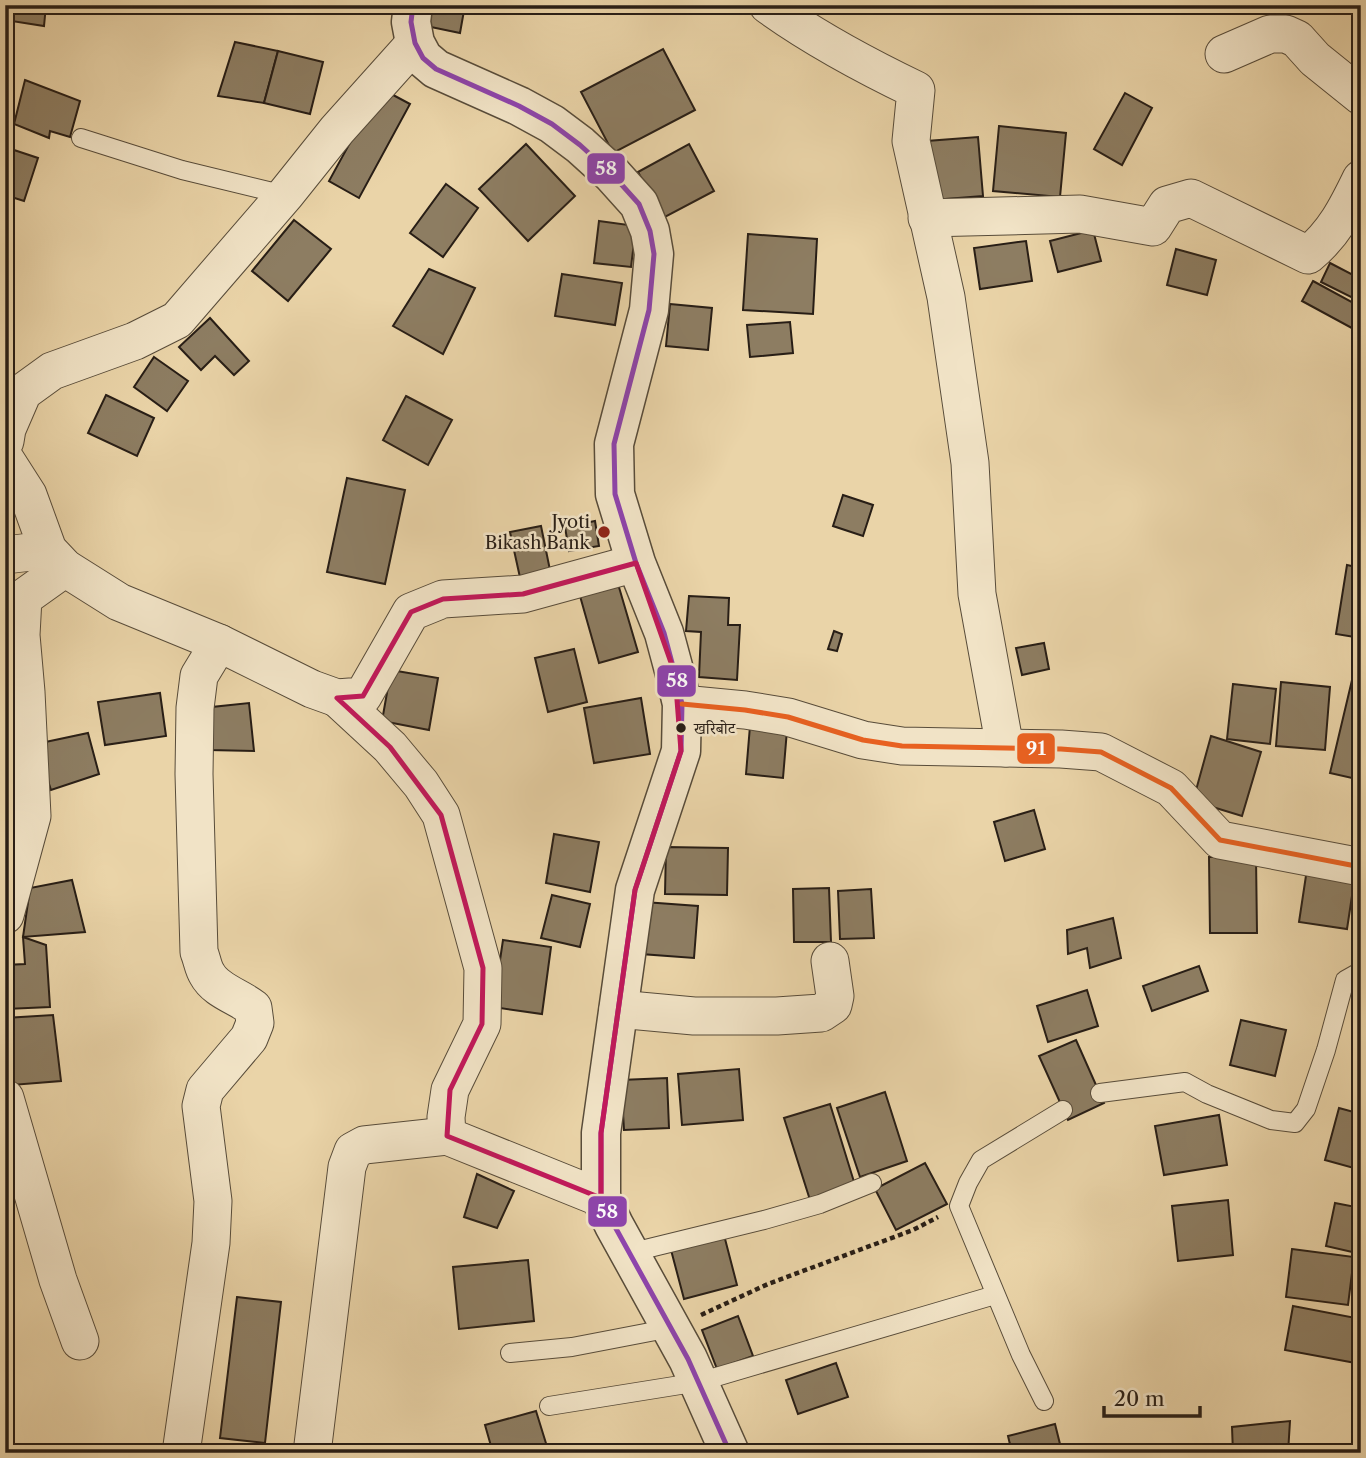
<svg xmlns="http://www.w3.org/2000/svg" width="1366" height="1458" font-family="'Libre Caslon Text','Noto Serif Devanagari',serif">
<rect width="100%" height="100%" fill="#ead4a8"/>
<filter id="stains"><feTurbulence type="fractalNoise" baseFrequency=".00286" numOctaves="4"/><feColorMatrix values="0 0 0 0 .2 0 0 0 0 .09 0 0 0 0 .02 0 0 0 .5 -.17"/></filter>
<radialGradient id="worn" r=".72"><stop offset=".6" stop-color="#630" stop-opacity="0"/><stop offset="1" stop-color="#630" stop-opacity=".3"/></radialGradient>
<g fill="#8d7d62" stroke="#281e16" stroke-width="2">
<path d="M 5,5 L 46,5 L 44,26 L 5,20 Z"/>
<path d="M 430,5 L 465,5 L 460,33 L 426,26 Z"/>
<path d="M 235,42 L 278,51 L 264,103 L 218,96 Z"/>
<path d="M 663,49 L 695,110 L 613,153 L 581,92 Z"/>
<path d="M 278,51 L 323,62 L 310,114 L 264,103 Z"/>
<path d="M 25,80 L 80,101 L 70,137 L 50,131 L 49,138 L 14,124 Z"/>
<path d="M 380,88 L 410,104 L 359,198 L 329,181 Z"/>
<path d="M 1125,93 L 1152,108 L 1122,165 L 1094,149 Z"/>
<path d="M 999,126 L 1066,133 L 1060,197 L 993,191 Z"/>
<path d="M 978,137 L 983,196 L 933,200 L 927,141 Z"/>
<path d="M 526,144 L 575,196 L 528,241 L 479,189 Z"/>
<path d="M 689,144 L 714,191 L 663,218 L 638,172 Z"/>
<path d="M 5,147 L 38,158 L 24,201 L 5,195 Z"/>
<path d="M 446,184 L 478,208 L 443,257 L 410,233 Z"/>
<path d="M 294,220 L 331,249 L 288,301 L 252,271 Z"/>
<path d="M 599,221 L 636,226 L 631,267 L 594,263 Z"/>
<path d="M 1093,230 L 1101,261 L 1058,272 L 1050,241 Z"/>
<path d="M 748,234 L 817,239 L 813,314 L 743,310 Z"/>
<path d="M 1026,241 L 1032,281 L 980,289 L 974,248 Z"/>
<path d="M 1176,249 L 1216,260 L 1207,295 L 1167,285 Z"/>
<path d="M 1330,263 L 1361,279 L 1361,302 L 1321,282 Z"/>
<path d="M 429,269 L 475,288 L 443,354 L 393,326 Z"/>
<path d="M 562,274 L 622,283 L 615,325 L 555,316 Z"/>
<path d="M 1313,281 L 1361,307 L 1361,333 L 1302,301 Z"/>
<path d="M 670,304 L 712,308 L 708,350 L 666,346 Z"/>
<path d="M 210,318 L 249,361 L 234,375 L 215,356 L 201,370 L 179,347 Z"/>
<path d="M 790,322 L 793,353 L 750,357 L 747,325 Z"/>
<path d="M 154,357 L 188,381 L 167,411 L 134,387 Z"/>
<path d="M 106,395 L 154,418 L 137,456 L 88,433 Z"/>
<path d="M 406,396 L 452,420 L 428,465 L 383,440 Z"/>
<path d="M 347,478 L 405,490 L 385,584 L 327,572 Z"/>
<path d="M 843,495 L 873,505 L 863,536 L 833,526 Z"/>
<path d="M 595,521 L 599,546 L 569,551 L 565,527 Z"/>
<path d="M 541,526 L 551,575 L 521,582 L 510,532 Z"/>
<path d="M 1347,565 L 1361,568 L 1361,638 L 1336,634 Z"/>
<path d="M 616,577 L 638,652 L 599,663 L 578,589 Z"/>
<path d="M 689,596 L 729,598 L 728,625 L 740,625 L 737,680 L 699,677 L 701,632 L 686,631 Z"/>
<path d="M 834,631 L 842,634 L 837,651 L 828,649 Z"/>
<path d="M 1044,643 L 1049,669 L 1022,675 L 1016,648 Z"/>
<path d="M 574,649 L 587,702 L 548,712 L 535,658 Z"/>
<path d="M 391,670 L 438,678 L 429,730 L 382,721 Z"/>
<path d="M 1352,680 L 1361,683 L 1361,780 L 1330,773 Z"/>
<path d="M 1281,682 L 1330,687 L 1325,750 L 1276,746 Z"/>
<path d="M 1233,684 L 1276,689 L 1270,744 L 1227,739 Z"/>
<path d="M 160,693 L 166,736 L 105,745 L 98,702 Z"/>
<path d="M 641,698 L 650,754 L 594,763 L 584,708 Z"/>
<path d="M 249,703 L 254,751 L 209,750 L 212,707 Z"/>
<path d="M 750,726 L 787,730 L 783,778 L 746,774 Z"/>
<path d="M 88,733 L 99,774 L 51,790 L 36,744 Z"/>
<path d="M 1211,736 L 1261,752 L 1242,816 L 1193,801 Z"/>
<path d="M 1034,810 L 1045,849 L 1005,861 L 994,822 Z"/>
<path d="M 554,834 L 599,842 L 590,892 L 546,883 Z"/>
<path d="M 666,847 L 728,848 L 727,895 L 665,894 Z"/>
<path d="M 1209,857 L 1256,857 L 1257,933 L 1210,933 Z"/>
<path d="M 1307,869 L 1355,876 L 1347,929 L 1299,922 Z"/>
<path d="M 72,880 L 85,932 L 23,937 L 30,888 Z"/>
<path d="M 829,888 L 831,942 L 794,942 L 793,889 Z"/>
<path d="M 871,889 L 874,938 L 840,939 L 838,891 Z"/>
<path d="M 552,895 L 590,904 L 580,947 L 541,938 Z"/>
<path d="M 644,902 L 698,906 L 694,958 L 641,954 Z"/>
<path d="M 1113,918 L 1121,958 L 1090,968 L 1087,948 L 1068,954 L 1067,930 Z"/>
<path d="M 23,937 L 46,945 L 50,1007 L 6,1009 L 5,965 L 25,964 Z"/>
<path d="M 503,940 L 551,947 L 542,1014 L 493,1007 Z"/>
<path d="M 1199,966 L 1208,991 L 1152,1011 L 1143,986 Z"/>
<path d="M 1087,990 L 1098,1026 L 1048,1042 L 1037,1006 Z"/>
<path d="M 53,1015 L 61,1081 L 12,1085 L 5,1018 Z"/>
<path d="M 1241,1020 L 1286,1030 L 1275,1076 L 1230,1065 Z"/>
<path d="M 1076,1040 L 1104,1103 L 1068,1120 L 1039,1056 Z"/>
<path d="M 739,1069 L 743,1120 L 682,1125 L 678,1074 Z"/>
<path d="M 667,1078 L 669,1128 L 624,1130 L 621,1080 Z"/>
<path d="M 885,1092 L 907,1161 L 860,1177 L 837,1108 Z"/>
<path d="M 830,1104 L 855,1185 L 810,1200 L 784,1118 Z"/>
<path d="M 1339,1108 L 1361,1114 L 1361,1170 L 1325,1160 Z"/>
<path d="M 1219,1115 L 1227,1165 L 1164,1175 L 1155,1126 Z"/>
<path d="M 925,1163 L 947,1204 L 896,1230 L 875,1189 Z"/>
<path d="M 477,1174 L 514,1191 L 497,1228 L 464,1217 Z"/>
<path d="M 1228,1200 L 1233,1255 L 1178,1261 L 1172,1206 Z"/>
<path d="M 1335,1203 L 1361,1208 L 1361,1254 L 1326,1246 Z"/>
<path d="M 724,1235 L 737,1285 L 684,1299 L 671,1250 Z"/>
<path d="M 1292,1249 L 1354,1257 L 1348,1305 L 1286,1297 Z"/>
<path d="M 528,1260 L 534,1321 L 459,1329 L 453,1267 Z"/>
<path d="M 237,1297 L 281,1302 L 265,1443 L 220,1438 Z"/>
<path d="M 1293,1306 L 1361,1319 L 1361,1364 L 1285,1350 Z"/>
<path d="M 738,1316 L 753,1356 L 717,1369 L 702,1330 Z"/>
<path d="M 836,1363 L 848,1397 L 798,1414 L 786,1380 Z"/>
<path d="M 536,1411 L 549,1453 L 493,1453 L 485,1425 Z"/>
<path d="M 1290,1421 L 1288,1453 L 1233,1453 L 1232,1427 Z"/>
<path d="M 1055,1424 L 1061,1448 L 1066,1447 L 1067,1453 L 1012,1453 L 1008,1436 Z"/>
<path d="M 1010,1444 L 1012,1453 L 952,1453 L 984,1445 L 985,1449 Z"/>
<path d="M 597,1447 L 598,1453 L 576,1453 Z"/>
</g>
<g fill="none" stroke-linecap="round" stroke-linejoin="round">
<defs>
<g id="service">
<path d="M 81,138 L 182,170 L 285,195"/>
<path d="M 1100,1093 L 1185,1082 L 1207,1094 L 1271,1120 L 1295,1123 L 1306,1109 L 1326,1050 L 1345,980 L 1361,971"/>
<path d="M 629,1253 L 764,1220 L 820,1204 L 872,1183"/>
<path d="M 510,1353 L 572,1347 L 671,1328"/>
<path d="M 1044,1401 L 1021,1355 L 959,1206 L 968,1183 L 981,1160 L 1063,1110"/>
<path d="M 549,1406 L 699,1382 L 995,1295"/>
</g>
<g id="minor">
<path d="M 768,5 C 815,39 864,65 916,90 L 911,141 L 946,297 L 970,463 L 977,594 L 1005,748"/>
<path d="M 1224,54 L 1270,34 L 1286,34 L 1297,39 L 1315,59 L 1361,96"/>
<path d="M 927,218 L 1080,214 L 1153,227 L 1167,205 L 1191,198 L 1308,255 C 1334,234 1347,208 1361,179"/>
<path d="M 5,441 L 7,429 L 23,392 L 52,371 L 135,341 L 177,320 L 285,195 L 337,130 L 415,43"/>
<path d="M 5,459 L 28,495 L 48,550 L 65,568 L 119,602 L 219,643 L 312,689 L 337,698 L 363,696 L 411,612 L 443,599 L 523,594 L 636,563"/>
<path d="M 5,555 L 48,550"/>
<path d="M 337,698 L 390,747 L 421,784 L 441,815 L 483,968 L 482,1024 L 450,1090 L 446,1117 L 447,1136 L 601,1198"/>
<path d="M 682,704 L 745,710 L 788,717 L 863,740 L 902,746 L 1061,749 L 1101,752 L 1171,788 L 1220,840 L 1361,867"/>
<path d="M 5,915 L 32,816 L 26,692 L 21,635 L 23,598 L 65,568"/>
<path d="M 618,1009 L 694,1016 L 777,1016 L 821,1013 L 833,1005 L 835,996 L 830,961"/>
<path d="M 5,1098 L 58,1280 L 80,1341"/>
<path d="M 181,1453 L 211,1243 L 213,1201 L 201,1106 L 205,1090 L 249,1038 L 255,1023 L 253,1008 C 238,996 216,991 207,974 C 203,968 202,959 199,952 L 194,774 L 195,708 L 199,676 L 219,643"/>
<path d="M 312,1453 L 347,1167 L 353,1151 L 364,1145 L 447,1136"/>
</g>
<path id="tertiary" d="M 413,5 L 411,22 L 415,43 L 423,58 L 436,69 L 519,106 L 552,124 L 580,145 L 612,174 L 639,204 L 650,231 L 654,254 L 649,310 L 614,444 L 615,494 L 636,563 L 664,633 L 675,674 L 682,704 L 681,751 L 635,890 L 601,1133 L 601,1198 L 614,1225 L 688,1359 L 730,1453"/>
</defs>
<use href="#service" stroke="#584c3a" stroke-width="20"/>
<use href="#minor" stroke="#584c3a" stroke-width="39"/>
<use href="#tertiary" stroke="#584c3a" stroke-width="41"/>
<path stroke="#281e16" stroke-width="4.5" stroke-dasharray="5 3.5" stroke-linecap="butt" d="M 701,1315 L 768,1284 L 913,1230 L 938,1217"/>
<use href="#service" stroke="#f1e3c6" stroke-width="18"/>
<use href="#minor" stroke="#f1e3c6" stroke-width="37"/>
<use href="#tertiary" stroke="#f1e3c6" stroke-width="38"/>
<defs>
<path id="bus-1" d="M 413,5 L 411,22 L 415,43 L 423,58 L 436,69 L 519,106 L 552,124 L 580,145 L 612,174 L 639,204 L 650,231 L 654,254 L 649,310 L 614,444 L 615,494 L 636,563 L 664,633 L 675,674 L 682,704 L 681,751 L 635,890 L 601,1133 L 601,1198 L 614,1225 L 688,1359 L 730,1453"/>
<path id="bus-2" d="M 682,704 L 745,710 L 788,717 L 863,740 L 902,746 L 1061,749 L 1101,752 L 1171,788 L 1220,840 L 1361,867"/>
</defs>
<use href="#bus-1" stroke="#f1e3c6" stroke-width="10"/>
<use href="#bus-2" stroke="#f1e3c6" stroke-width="10"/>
<use href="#bus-1" stroke="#8e44ad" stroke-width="5"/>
<use href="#bus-2" stroke="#e86121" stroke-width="5"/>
</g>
<path fill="none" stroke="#c2185b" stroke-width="5" stroke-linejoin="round" d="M 636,563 L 675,674 L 681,751 L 635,890 L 601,1133 L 601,1198 L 447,1136 L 450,1090 L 482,1024 L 483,968 L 441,815 L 390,747 L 337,698 L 363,696 L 411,612 L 443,599 L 523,594 Z"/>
<circle fill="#8f2418" stroke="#f1e3c6" stroke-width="2.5" cx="604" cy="532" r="7"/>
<circle fill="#281e16" stroke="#f1e3c6" stroke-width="2.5" cx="681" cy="728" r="6"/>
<g text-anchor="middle" stroke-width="5" stroke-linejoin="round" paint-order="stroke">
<g font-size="16" fill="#281e16" stroke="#f1e3c6" text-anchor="start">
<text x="694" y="734">खरिबोट</text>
</g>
<g font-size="18" fill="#281e16" stroke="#f1e3c6" text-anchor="end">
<text x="590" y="528">Jyoti<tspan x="590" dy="21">Bikash Bank</tspan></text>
</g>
</g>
<g stroke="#f1e3c6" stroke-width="2.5">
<rect x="586" y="152" width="40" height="33" rx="7" fill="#8e44ad"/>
<rect x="656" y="664" width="41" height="34" rx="7" fill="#8e44ad"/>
<rect x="1016" y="732" width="40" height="33" rx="7" fill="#e86121"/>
<rect x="587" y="1195" width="41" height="33" rx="7" fill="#8e44ad"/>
</g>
<g font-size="19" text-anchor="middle" font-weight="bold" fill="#fff">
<text x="606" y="175">58</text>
<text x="677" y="687">58</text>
<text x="1036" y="755">91</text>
<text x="607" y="1218">58</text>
</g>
<rect width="1366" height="1458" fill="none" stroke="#ead4a8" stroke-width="28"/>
<rect x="7" y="7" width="1352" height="1444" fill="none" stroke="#281e16" stroke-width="3.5"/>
<rect x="14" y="14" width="1338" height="1430" fill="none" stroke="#281e16" stroke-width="2"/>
<path d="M1104 1406v10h96v-10" fill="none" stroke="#281e16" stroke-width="3.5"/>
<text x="1114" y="1406" font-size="21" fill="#281e16" stroke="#f1e3c6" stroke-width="5" paint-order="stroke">20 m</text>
<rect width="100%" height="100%" filter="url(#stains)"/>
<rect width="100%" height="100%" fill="url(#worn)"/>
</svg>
